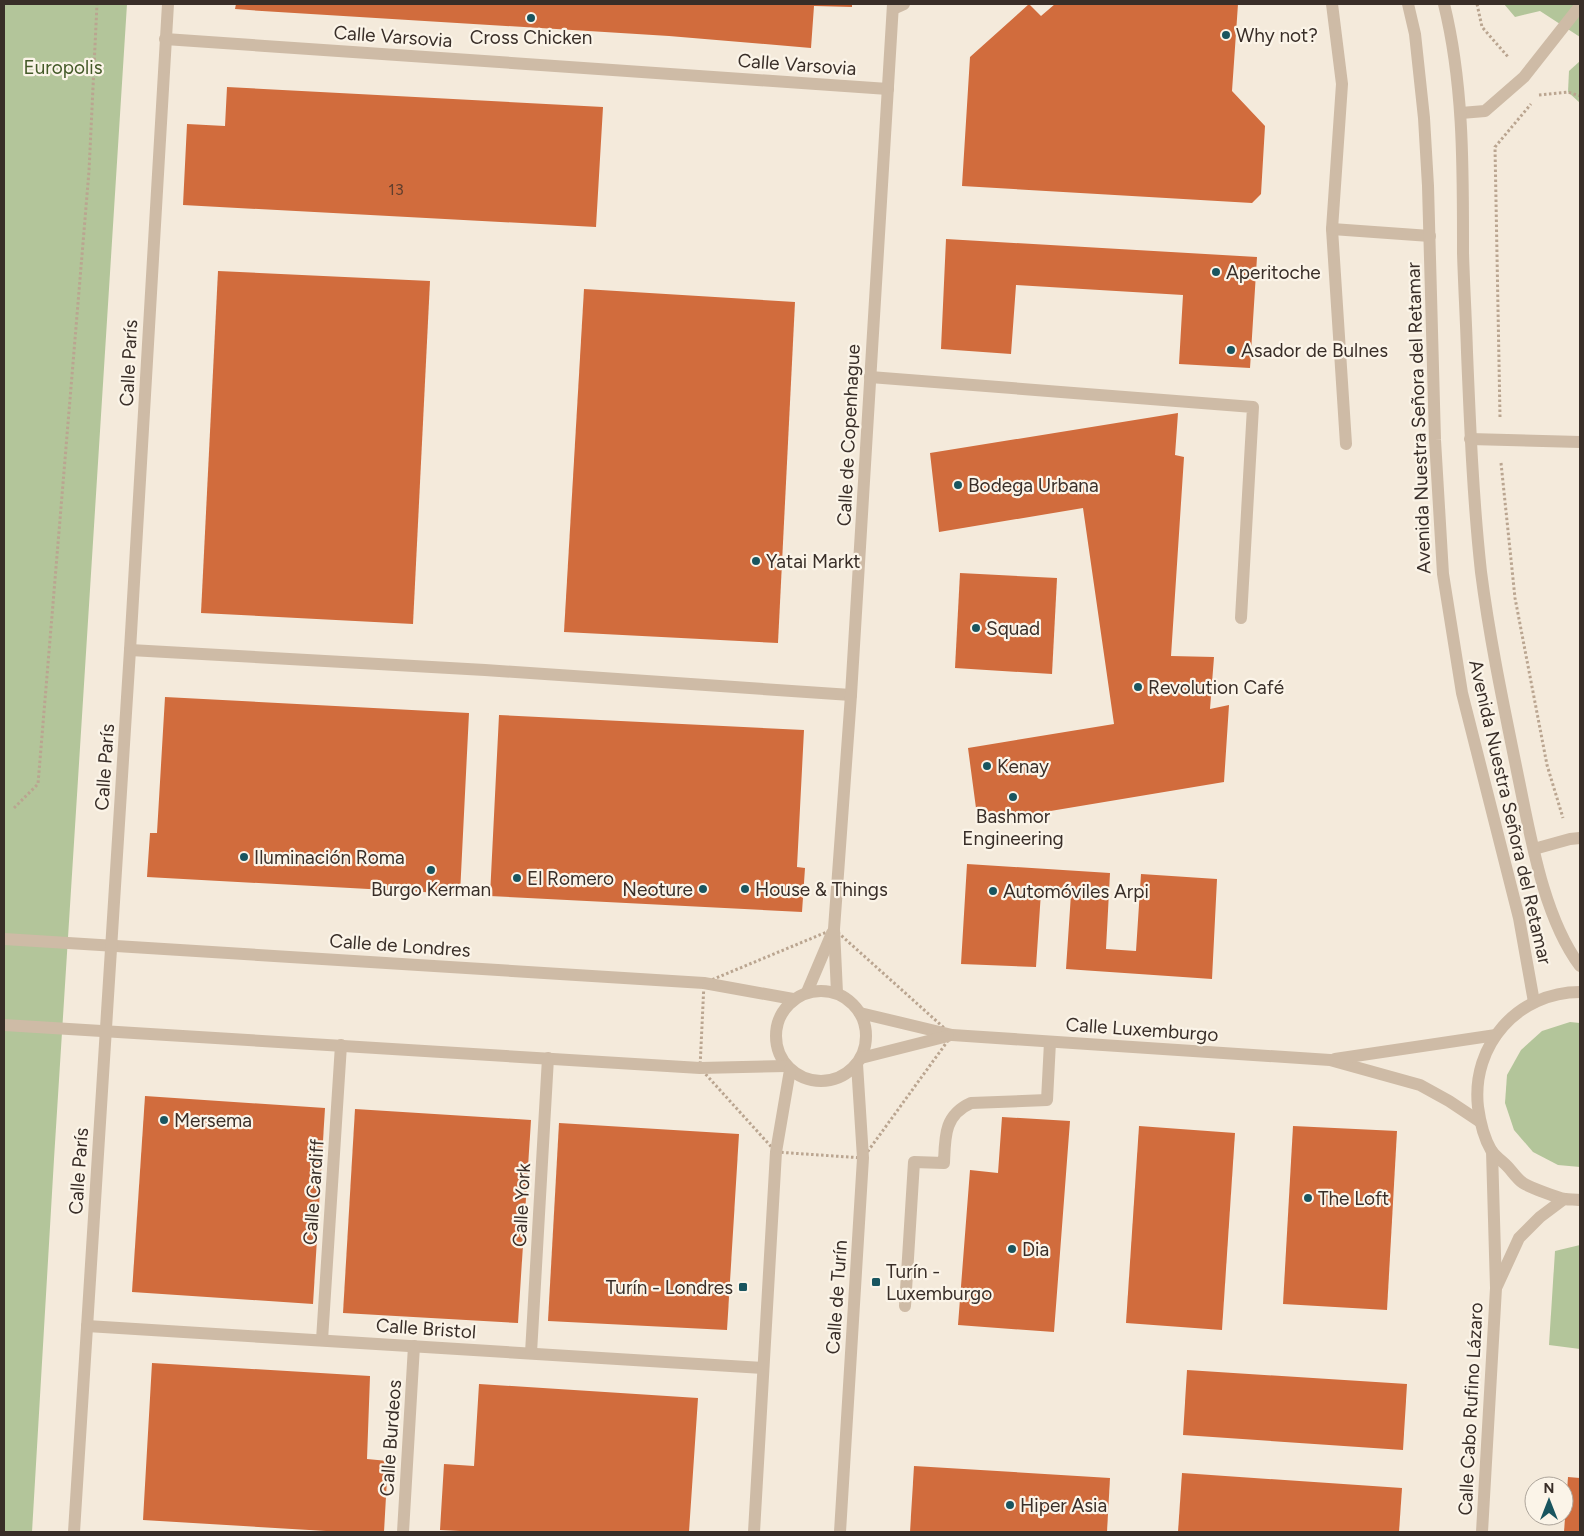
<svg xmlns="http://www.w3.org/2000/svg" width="1584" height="1536" font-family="Figtree,sans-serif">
<rect width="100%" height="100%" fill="#f4eadb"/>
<g fill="#b3c59a">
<path d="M 4,4 L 127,4 L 54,1159 L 32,1532 L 4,1532 Z"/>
<path d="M 1504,4 L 1580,4 L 1580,37 L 1540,11 L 1515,17 Z"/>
<path d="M 1580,61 L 1580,103 L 1568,92 L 1569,71 Z"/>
<path d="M 1570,1022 L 1580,1023 L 1580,1167 L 1558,1165 L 1533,1152 L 1514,1130 L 1505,1103 L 1507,1075 L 1521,1050 L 1542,1031 Z"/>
<path d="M 1580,1245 L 1580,1349 L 1549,1345 L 1555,1251 Z"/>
</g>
<g fill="#d16c3d">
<path d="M 236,4 L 852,4 L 852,7 L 814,6 L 811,48 L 669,36 L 262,11 L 235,9 Z"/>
<path d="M 1029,4 L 1041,16 L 1055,4 L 1238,4 L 1232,91 L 1265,126 L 1261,194 L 1252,203 L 962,186 L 970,57 Z"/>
<path d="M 227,87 L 603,107 L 596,227 L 183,205 L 187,124 L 225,126 Z"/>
<path d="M 946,239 L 1257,257 L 1250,368 L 1179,364 L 1183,295 L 1016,285 L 1011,354 L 941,349 Z"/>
<path d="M 218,271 L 430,281 L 413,624 L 201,613 Z"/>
<path d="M 584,289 L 795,302 L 778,643 L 564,632 Z"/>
<path d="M 1178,413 L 1175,455 L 1184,457 L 1171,656 L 1214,657 L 1210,709 L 1229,705 L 1224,782 L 978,823 L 968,748 L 1114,724 L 1083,508 L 939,532 L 930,453 Z"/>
<path d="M 960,573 L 1057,578 L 1052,674 L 955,668 Z"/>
<path d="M 165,697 L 469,713 L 460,894 L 147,877 L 150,833 L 157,833 Z"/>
<path d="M 499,715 L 804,730 L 797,867 L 805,868 L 802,912 L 490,896 Z"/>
<path d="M 967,864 L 1110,873 L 1106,949 L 1136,951 L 1141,874 L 1217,879 L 1212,979 L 1066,969 L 1071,894 L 1041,892 L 1036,967 L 961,964 Z"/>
<path d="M 145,1096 L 325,1108 L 313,1304 L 132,1292 Z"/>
<path d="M 355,1109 L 531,1120 L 518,1323 L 343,1313 Z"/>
<path d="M 1002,1117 L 1070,1121 L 1054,1332 L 958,1325 L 970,1170 L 998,1173 Z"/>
<path d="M 559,1123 L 739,1134 L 727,1330 L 548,1321 Z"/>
<path d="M 1139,1126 L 1235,1133 L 1222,1330 L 1126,1323 Z"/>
<path d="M 1293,1126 L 1397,1131 L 1387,1310 L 1283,1304 Z"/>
<path d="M 152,1363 L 370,1376 L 367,1459 L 388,1461 L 384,1532 L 343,1532 L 143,1520 Z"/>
<path d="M 1187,1370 L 1407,1384 L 1403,1450 L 1183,1435 Z"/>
<path d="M 479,1384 L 698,1398 L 689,1532 L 480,1532 L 440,1530 L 444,1464 L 474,1466 Z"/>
<path d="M 914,1466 L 1110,1478 L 1107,1532 L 910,1532 Z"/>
<path d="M 1182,1473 L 1402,1488 L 1399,1532 L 1178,1532 Z"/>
<path d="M 1568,1477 L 1580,1478 L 1580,1532 L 1564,1532 Z"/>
</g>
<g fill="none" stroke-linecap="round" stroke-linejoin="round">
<g stroke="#baa590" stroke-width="3" stroke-dasharray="2.5 2.5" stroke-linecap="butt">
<path d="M 1477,4 L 1482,27 L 1509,58"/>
<path d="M 1539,95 L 1568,92 L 1580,96"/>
<path d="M 1500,417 L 1495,147 L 1531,104"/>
<path d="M 1501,463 L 1515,598 L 1547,765 L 1563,818"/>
<path d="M 14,808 L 38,784 L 89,171 L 97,4"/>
<path d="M 834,929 L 952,1035 L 863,1158 L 776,1152 L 700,1068 L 704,983 Z"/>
</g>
<g stroke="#cebba6" stroke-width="12">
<path d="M 1332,4 L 1342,84 L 1332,229 L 1346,444"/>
<path d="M 893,9 L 904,4"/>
<path d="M 1461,113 L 1485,111 L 1524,77 L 1580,6"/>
<path d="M 1332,229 L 1430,236"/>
<path d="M 870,377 L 1253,407 L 1241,618"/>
<path d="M 1470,439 L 1580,442"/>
<path d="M 130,650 L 485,670 L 851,695"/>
<path d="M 1534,849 L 1570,839 L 1580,838"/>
<path d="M 905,1306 L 914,1162 L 944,1163 C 945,1137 944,1115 971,1103 L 1047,1100 L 1050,1042"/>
<path d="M 87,1326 L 763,1368"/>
<path d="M 322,1340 L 341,1045"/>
<path d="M 531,1353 L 548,1058"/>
<path d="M 403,1532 L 414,1346"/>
</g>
<g stroke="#cebba6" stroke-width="12">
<path d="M 1408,4 L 1415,34 L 1424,118 L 1428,186 L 1435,440 L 1443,574 L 1462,693 L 1519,918 L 1534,1002"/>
<path d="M 1444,4 C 1464,85 1463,170 1463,253 C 1464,286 1466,319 1467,352 C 1470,425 1473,499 1481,572 C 1490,642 1505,712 1519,781 C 1531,839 1544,918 1580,966"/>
<path d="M 165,39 L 888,89"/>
<path d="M 4,939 L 704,983 L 793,999"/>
<circle cx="821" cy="1036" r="45"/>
<path d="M 807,992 L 832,933"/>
<path d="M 1580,992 C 1518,992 1471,1045 1478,1107 C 1480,1122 1483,1136 1491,1150 C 1495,1156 1502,1161 1507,1166 C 1512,1171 1517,1179 1523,1183 C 1529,1187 1558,1198 1565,1199 C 1570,1200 1575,1199 1580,1200"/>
<path d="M 837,993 L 834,929 L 851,695 L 893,4"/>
<path d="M 860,1013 L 952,1035 L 1330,1060 L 1420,1085 L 1449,1101 L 1479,1121"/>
<path d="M 4,1025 L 700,1068 L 786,1066"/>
<path d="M 861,1058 L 948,1036"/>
<path d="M 1335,1059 L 1496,1035"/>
<path d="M 1497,1286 L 1519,1238 L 1540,1217 L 1564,1199"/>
<path d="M 74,1532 L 130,650 L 168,4"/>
<path d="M 754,1532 L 776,1152 L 790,1070"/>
<path d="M 840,1532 L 863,1158 L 857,1064"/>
<path d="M 1482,1532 L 1496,1288 L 1492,1151"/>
</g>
</g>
<g fill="#19555f" stroke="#fbf4e8" stroke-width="2">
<circle cx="531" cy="18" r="5"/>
<circle cx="1226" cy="35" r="5"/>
<circle cx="1216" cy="272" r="5"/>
<circle cx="1231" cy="350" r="5"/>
<circle cx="958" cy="485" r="5"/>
<circle cx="756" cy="561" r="5"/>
<circle cx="976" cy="628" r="5"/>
<circle cx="1138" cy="687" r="5"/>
<circle cx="987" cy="766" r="5"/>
<circle cx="1013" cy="797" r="5"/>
<circle cx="244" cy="857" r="5"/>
<circle cx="431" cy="870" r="5"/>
<circle cx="517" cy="878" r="5"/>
<circle cx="703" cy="889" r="5"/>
<circle cx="745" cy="889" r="5"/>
<circle cx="993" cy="891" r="5"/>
<circle cx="164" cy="1120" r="5"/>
<circle cx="1308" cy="1198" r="5"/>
<circle cx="1012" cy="1249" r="5"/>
<rect x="871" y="1277" width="10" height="10" rx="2.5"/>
<rect x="738" y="1282" width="10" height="10" rx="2.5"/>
<circle cx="1010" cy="1505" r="5"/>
</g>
<g text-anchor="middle" stroke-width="4.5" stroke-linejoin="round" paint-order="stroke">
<g font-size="16" fill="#5f3e2d">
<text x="396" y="195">13</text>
</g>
<g font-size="19" fill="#392e28" stroke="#fbf4e8" text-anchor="start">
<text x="1236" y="42">Why not?</text>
<text x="531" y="44" text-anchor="middle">Cross Chicken</text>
<text x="1226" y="279">Aperitoche</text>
<text x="1241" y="357">Asador de Bulnes</text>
<text x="968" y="492">Bodega Urbana</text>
<text x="766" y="568">Yatai Markt</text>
<text x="986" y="635">Squad</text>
<text x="1148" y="694">Revolution Café</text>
<text x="997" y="773">Kenay</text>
<text x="1013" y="823" text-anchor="middle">Bashmor<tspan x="1013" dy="22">Engineering</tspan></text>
<text x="254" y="864">Iluminación Roma</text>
<text x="527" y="885">El Romero</text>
<text x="431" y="896" text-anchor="middle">Burgo Kerman</text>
<text x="693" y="896" text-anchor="end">Neoture</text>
<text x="755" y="896">House &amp; Things</text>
<text x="1003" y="898">Automóviles Arpi</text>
<text x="174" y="1127">Mersema</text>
<text x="1318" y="1205">The Loft</text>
<text x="1022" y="1256">Dia</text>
<text x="886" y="1278">Turín -<tspan x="886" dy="22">Luxemburgo</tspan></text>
<text x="733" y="1294" text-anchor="end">Turín - Londres</text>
<text x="1020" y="1512">Hiper Asia</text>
</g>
<g font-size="19" fill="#392e28" stroke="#fbf4e8">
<text transform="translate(393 36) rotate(4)" y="7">Calle Varsovia</text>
<text transform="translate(797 64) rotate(4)" y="7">Calle Varsovia</text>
<text transform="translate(128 363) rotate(-87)" y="7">Calle París</text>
<text transform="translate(1418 418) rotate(-92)" y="7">Avenida Nuestra Señora del Retamar</text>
<text transform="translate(848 435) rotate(-87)" y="7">Calle de Copenhague</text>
<text transform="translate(104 767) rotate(-86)" y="7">Calle París</text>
<text transform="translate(1511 812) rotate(77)" y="7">Avenida Nuestra Señora del Retamar</text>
<text transform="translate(400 945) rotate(4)" y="7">Calle de Londres</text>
<text transform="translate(1142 1029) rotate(4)" y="7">Calle Luxemburgo</text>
<text transform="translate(78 1171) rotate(-86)" y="7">Calle París</text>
<text transform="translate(313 1192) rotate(-86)" y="7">Calle Cardiff</text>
<text transform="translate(521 1205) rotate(-87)" y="7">Calle York</text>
<text transform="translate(836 1297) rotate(-86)" y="7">Calle de Turín</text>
<text transform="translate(426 1328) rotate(4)" y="7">Calle Bristol</text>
<text transform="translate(1470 1409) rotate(-87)" y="7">Calle Cabo Rufino Lázaro</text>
<text transform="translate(390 1438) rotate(-86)" y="7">Calle Burdeos</text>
</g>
<g font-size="19" fill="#445a29" stroke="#fbf4e8">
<text x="63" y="74">Europolis</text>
</g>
</g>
<rect width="1584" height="1536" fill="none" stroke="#392e28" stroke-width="10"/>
<g transform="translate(1549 1501)"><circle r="24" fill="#fbf4e8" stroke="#ada59b"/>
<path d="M0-4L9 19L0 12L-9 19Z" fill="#19555f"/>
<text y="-8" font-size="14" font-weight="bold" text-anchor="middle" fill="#392e28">N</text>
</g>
</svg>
